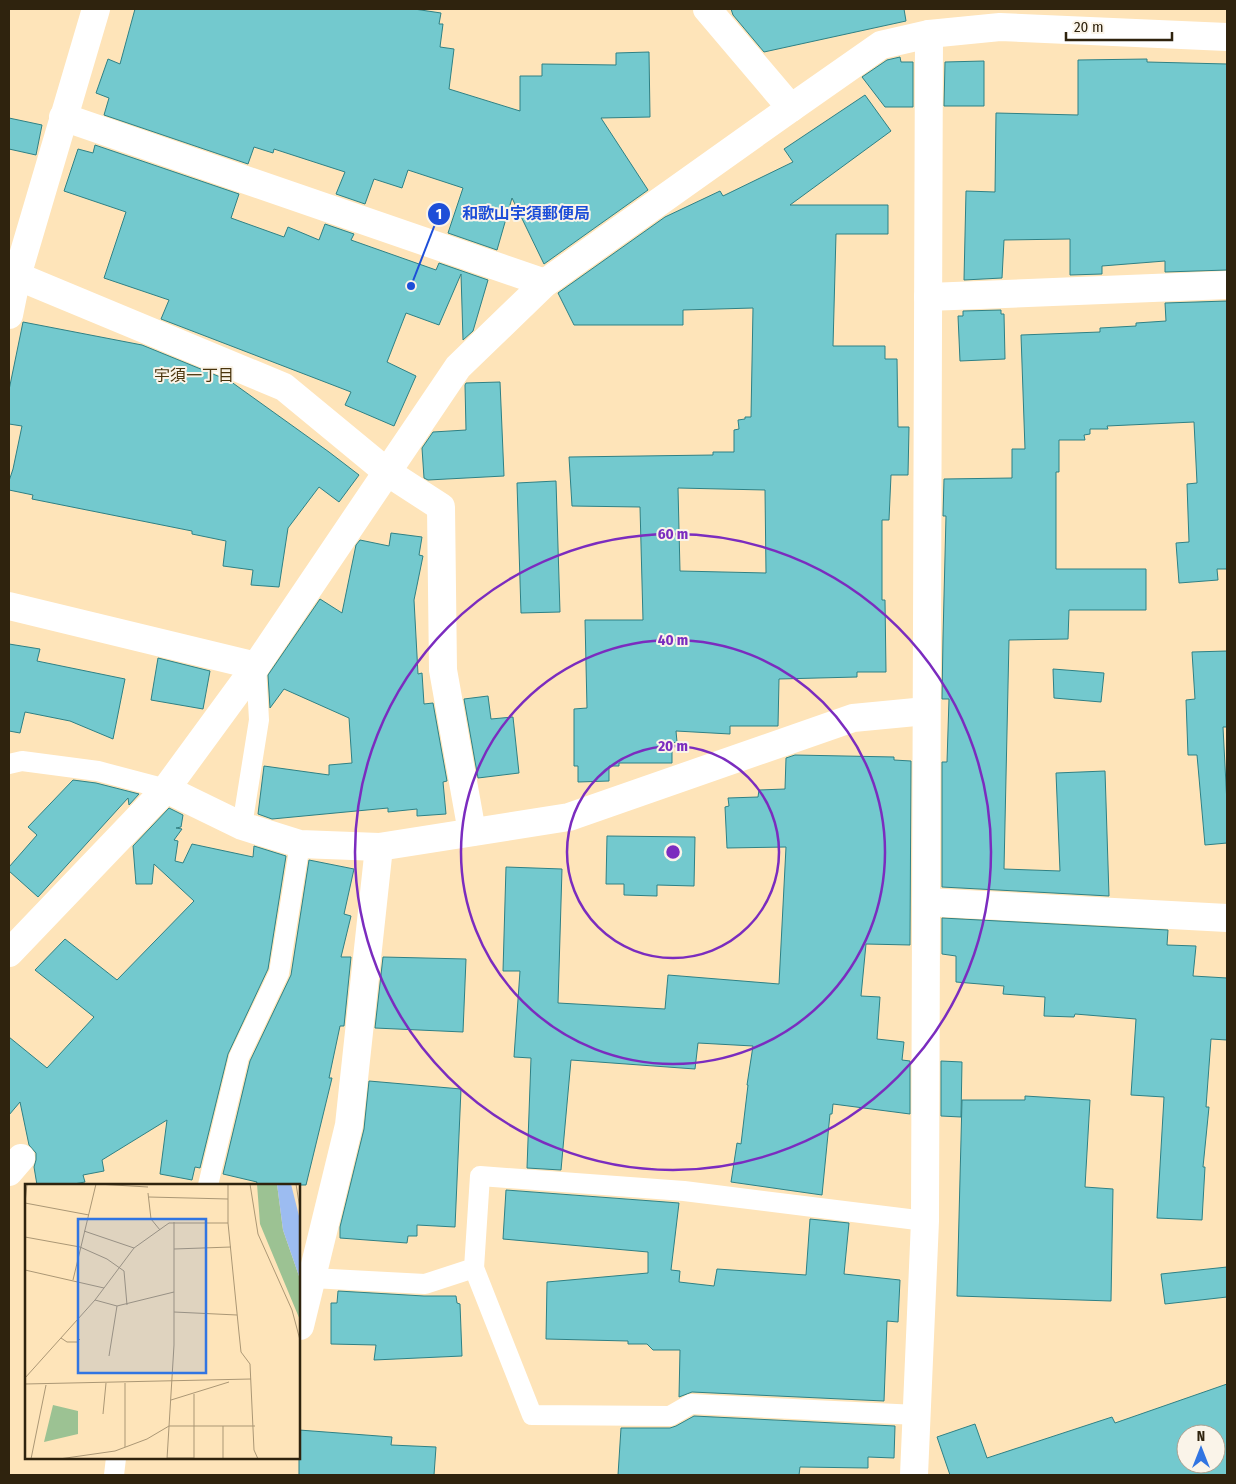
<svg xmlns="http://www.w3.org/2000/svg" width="1236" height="1484" font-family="'Fira Sans Condensed','Noto Sans JP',sans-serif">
<rect width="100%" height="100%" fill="#fee4b9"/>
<g fill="#73c9ce" stroke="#2f8185" fill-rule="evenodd">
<path d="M 135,9 L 414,9 L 441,13 L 439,24 L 443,24 L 440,47 L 454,49 L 449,89 L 520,111 L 520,76 L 542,76 L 542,64 L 616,65 L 616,53 L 649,52 L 650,117 L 601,118 L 648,190 L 544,264 L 512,198 L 497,250 L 448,233 L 463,188 L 408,170 L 402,188 L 374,179 L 365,204 L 336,194 L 345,172 L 274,149 L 273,153 L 254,147 L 248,164 L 104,115 L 109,98 L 96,93 L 108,59 L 120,64 Z"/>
<path d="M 731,9 L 904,9 L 906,21 L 764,52 L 733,15 Z"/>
<path d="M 900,57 L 901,62 L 913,62 L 913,107 L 885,107 L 862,77 L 887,60 Z"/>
<path d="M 1147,59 L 1147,62 L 1227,64 L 1227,270 L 1165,272 L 1165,261 L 1102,266 L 1102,274 L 1070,275 L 1070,239 L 1004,240 L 1002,278 L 964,280 L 966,191 L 995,192 L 996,113 L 1078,115 L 1078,60 Z"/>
<path d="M 984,61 L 984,106 L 944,106 L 945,62 Z"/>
<path d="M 865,95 L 891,131 L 790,205 L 888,205 L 888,234 L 836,234 L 833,346 L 885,346 L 885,359 L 897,359 L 898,427 L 909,427 L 908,475 L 891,475 L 889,520 L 882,520 L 882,600 L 885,600 L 886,672 L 857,672 L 857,677 L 779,679 L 778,726 L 730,726 L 730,734 L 676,731 L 677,742 L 672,743 L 672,763 L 619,763 L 619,766 L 609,766 L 609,781 L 578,782 L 578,766 L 574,766 L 574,709 L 587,708 L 585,620 L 643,620 L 640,507 L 572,506 L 569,457 L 713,455 L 713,452 L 734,452 L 734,430 L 739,429 L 738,420 L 745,419 L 745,417 L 751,417 L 753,308 L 683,310 L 683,325 L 574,325 L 558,293 L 665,217 L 720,191 L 723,196 L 793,162 L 784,149 ZM 678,488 L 765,490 L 766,573 L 680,571 Z"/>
<path d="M 9,118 L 42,125 L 36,155 L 9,149 Z"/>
<path d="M 95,145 L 239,194 L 231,218 L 284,237 L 288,227 L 319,240 L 325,224 L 354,234 L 351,240 L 436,270 L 439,263 L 488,280 L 473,331 L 463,340 L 461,274 L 439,325 L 406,313 L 387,362 L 416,376 L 394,426 L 345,405 L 351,392 L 161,319 L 169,300 L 104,278 L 126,212 L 64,191 L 78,149 L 93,153 Z"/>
<path d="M 1227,301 L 1227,569 L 1217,569 L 1218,580 L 1179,583 L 1176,543 L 1189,542 L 1187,484 L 1197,483 L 1194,422 L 1107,426 L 1108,429 L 1090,429 L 1090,434 L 1084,435 L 1085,440 L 1059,440 L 1059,472 L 1056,472 L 1056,569 L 1146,569 L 1146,610 L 1069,610 L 1068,639 L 1009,640 L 1004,869 L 1060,871 L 1056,773 L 1105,771 L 1109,896 L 942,887 L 942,762 L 947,762 L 949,699 L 942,699 L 943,637 L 946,516 L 943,516 L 944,479 L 1012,478 L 1012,449 L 1025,449 L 1021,335 L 1100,332 L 1100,328 L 1136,326 L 1136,323 L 1166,321 L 1165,303 Z"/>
<path d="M 1001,310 L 1001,314 L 1004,314 L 1005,359 L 960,361 L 958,316 L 963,316 L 963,311 Z"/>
<path d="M 23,322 L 142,345 L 230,381 L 329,452 L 359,475 L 339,502 L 319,487 L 288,528 L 279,587 L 251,585 L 253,570 L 223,566 L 226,541 L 192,534 L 192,531 L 32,499 L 33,495 L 9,490 L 9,481 L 13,469 L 22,426 L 9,424 L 9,390 Z"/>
<path d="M 500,382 L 504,476 L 428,480 L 424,478 L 422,448 L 433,432 L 466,430 L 465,385 L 466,383 Z"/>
<path d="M 556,481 L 560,612 L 521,613 L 517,483 Z"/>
<path d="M 391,533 L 422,537 L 419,555 L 423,556 L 414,600 L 418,674 L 422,673 L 424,704 L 433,703 L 447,781 L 443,782 L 446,814 L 417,816 L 417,809 L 388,812 L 388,808 L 272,819 L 258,814 L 264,766 L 329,775 L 329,765 L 352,763 L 349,718 L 284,689 L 270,708 L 268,675 L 320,599 L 342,613 L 356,545 L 360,540 L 389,546 Z"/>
<path d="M 9,644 L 40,649 L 37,661 L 125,679 L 113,739 L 70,721 L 25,712 L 20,733 L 9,731 Z"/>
<path d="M 1227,651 L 1227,727 L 1223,727 L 1227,804 L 1227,843 L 1205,845 L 1197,755 L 1188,755 L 1186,700 L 1195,699 L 1192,652 Z"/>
<path d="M 158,658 L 210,671 L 203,709 L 151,700 Z"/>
<path d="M 1053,669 L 1104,673 L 1101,702 L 1054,698 Z"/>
<path d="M 488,696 L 491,719 L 513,717 L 519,773 L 478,778 L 464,699 Z"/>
<path d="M 795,755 L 894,757 L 894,760 L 911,761 L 910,945 L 866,944 L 861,996 L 880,997 L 877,1039 L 904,1042 L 902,1060 L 910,1061 L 910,1114 L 833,1104 L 832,1114 L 830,1114 L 822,1195 L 731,1182 L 737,1143 L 741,1144 L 748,1085 L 747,1085 L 753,1046 L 698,1043 L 695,1069 L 571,1060 L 561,1170 L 527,1168 L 531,1058 L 514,1057 L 520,971 L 503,971 L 506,867 L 562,869 L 558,1003 L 665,1009 L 668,975 L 779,984 L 786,847 L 727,848 L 725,807 L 729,806 L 728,798 L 758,797 L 759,790 L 785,789 L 786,758 Z"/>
<path d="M 73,780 L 96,783 L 139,794 L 129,805 L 128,798 L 38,897 L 9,871 L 9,867 L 37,835 L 28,827 Z"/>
<path d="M 169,808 L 183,815 L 181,827 L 176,828 L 182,829 L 174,840 L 178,841 L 175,861 L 183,863 L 192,844 L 253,857 L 254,846 L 286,856 L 268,969 L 228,1054 L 200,1168 L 195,1167 L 192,1180 L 160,1174 L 167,1120 L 102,1160 L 104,1171 L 83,1175 L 85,1182 L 68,1185 L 37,1185 L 34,1167 L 36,1160 L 36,1153 L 29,1145 L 20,1102 L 9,1115 L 9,1037 L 47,1068 L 94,1017 L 35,970 L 65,939 L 117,980 L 194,901 L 154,864 L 152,884 L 136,884 L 133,846 Z"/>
<path d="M 607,836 L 695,837 L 694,886 L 657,885 L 657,896 L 624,895 L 624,884 L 606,884 Z"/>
<path d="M 309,860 L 354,869 L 344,914 L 351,916 L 341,957 L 351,957 L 344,1026 L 340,1026 L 329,1078 L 332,1078 L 306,1185 L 256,1185 L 257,1182 L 223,1174 L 250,1061 L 291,975 Z"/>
<path d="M 942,918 L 1168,930 L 1167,945 L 1196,946 L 1193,976 L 1227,978 L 1227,1040 L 1211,1039 L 1206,1107 L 1209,1107 L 1203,1167 L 1205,1167 L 1202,1220 L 1157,1218 L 1164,1097 L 1131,1095 L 1136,1019 L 1075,1014 L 1074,1017 L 1044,1016 L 1045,997 L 1003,994 L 1004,986 L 956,982 L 956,956 L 942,954 Z"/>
<path d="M 383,957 L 466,959 L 463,1032 L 375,1028 Z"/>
<path d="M 941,1061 L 962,1062 L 961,1117 L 941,1116 Z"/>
<path d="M 369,1081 L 461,1089 L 455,1227 L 417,1225 L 417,1236 L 408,1236 L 407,1243 L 340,1238 L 340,1227 L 364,1129 Z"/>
<path d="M 1025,1096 L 1090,1100 L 1085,1187 L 1113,1189 L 1111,1301 L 957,1296 L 962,1100 L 1025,1100 Z"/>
<path d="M 506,1190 L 679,1203 L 671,1270 L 680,1271 L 679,1282 L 714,1286 L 717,1269 L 806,1275 L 810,1219 L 849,1223 L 844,1274 L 900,1280 L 898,1322 L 887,1321 L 884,1401 L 692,1392 L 679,1397 L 680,1350 L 653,1350 L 647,1344 L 628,1344 L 628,1341 L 546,1339 L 547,1282 L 648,1273 L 648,1252 L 503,1239 Z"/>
<path d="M 1227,1267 L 1227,1297 L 1165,1304 L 1161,1274 Z"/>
<path d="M 338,1291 L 424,1296 L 456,1296 L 457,1303 L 460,1304 L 462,1356 L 374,1360 L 376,1345 L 331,1344 L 331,1303 L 337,1303 Z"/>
<path d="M 1227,1384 L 1227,1475 L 950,1475 L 937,1437 L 975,1424 L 987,1458 L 1112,1417 L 1115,1423 ZM 1186,1434 L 1216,1434 L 1216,1464 L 1186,1464 Z"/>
<path d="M 694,1416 L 895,1426 L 894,1458 L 868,1457 L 868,1468 L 800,1467 L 799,1475 L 618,1475 L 621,1428 L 670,1428 L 676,1426 Z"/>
<path d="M 299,1430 L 392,1437 L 391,1445 L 436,1447 L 434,1475 L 299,1475 Z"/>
</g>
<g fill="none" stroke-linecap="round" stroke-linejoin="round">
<g stroke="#fff" stroke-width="20">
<path d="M 9,764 L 22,761 L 98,771 L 166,789"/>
<path d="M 242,826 L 259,720 L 256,666"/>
<path d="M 208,1185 L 239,1057 L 279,973 L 300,844"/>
<path d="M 474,1268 L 532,1415 L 670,1416 L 691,1404 L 917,1415"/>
<path d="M 312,1278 L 425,1284 L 474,1268 L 480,1176 L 684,1191 L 925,1221"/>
<path d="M 114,1475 L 116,1458"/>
</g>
<g stroke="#fff" stroke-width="28">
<path d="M 707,9 L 791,108"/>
<path d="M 63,117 L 545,283"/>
<path d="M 9,274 L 17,276 L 284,387 L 387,472 L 441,507 L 443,670 L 472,832"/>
<path d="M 928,297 L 1227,285"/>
<path d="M 9,315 L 17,276 L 96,9"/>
<path d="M 9,606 L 256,666"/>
<path d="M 166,789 L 242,826 L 300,844 L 379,847 L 569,817 L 853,718 L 926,711"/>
<path d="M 926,902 L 1227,918"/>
<path d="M 9,953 L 166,789 L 256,666 L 458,367 L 545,283 L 791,108 L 881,45 L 929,34 L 1000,27 L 1227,37"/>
<path d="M 9,1172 L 21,1158"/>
<path d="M 300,1326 L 349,1125 L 379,847"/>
<path d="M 914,1475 L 925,1221 L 929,34"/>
</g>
</g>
<g fill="none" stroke="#7b2cbf" stroke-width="2.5">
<circle cx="673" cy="852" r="106"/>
<circle cx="673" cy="852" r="212"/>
<circle cx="673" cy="852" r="318"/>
</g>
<g text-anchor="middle" stroke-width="4" stroke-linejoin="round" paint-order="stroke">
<g font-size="16" fill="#4a350d" stroke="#faf4e9">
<text x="194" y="381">宇須一丁目</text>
</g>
</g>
<g transform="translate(25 1184)">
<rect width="275" height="275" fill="#fee4b9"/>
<path d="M 232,0 L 252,0 L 258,46 L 275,95 L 275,136 L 235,40 ZM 28,221 L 53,227 L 53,250 L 19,258 Z" fill="#9cc293"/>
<path d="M 252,0 L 266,0 L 275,36 L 275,95 L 258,46 Z" fill="#9cbcf1"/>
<path fill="none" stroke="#ab9775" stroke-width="1" d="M 72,0 L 123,3M 203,0 L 203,39 L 214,149 L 216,168 L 225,180 L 229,266 L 233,275M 225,0 L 233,50 L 267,126 L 275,156M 271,0 L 275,25M 123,9 L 126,35 L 135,46M 124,13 L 203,15M 0,19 L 64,31M 0,19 L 2,0M 59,47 L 109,64M 0,53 L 55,63 L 82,75 L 99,87 L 102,121M 149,65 L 206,63M 0,86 L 79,104M 48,96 L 71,0M 70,116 L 92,122 L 149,108M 149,128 L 212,131M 36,154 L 42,158 L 52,158 L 55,155M 84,172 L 92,122M 0,194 L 70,116 L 109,64 L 144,39 L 203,39M 100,199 L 100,263M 0,200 L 226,195M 146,216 L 204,198M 78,230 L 81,199M 142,274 L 169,274 L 169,210M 6,275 L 21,201M 34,275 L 90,267 L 122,255 L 144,242 L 230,242M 142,275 L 149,161 L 149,38M 198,275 L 198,242"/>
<path fill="#3175e2" fill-opacity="0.15" stroke="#3175e2" stroke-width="2.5" d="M 53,35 L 181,35 L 181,189 L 53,189 Z"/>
<rect width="275" height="275" fill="none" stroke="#2f230e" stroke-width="2.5"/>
</g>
<circle cx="673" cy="852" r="8" fill="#7b2cbf" stroke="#faf4e9" stroke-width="2.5"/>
<g font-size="15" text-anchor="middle" font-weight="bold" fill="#7b2cbf" stroke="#faf4e9" stroke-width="4" stroke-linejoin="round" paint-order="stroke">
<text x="673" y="539">60 m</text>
<text x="673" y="645">40 m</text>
<text x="673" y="751">20 m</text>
</g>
<path fill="none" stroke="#1d4ed8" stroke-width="2" d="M411 286L439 214"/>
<g fill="#1d4ed8" stroke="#faf4e9" stroke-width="2">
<circle cx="411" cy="286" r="5"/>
<circle cx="439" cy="214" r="12"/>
</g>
<g font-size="15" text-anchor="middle" font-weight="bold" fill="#fff">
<text x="439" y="219">1</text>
</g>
<g font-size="16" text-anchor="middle" font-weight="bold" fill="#1d4ed8" stroke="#faf4e9" stroke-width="4" stroke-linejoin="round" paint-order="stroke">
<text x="526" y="219">和歌山宇須郵便局</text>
</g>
<rect width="1236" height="1484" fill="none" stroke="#2f230e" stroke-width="20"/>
<g transform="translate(1201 1449)"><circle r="24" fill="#faf4e9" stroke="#a9a091"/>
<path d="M0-4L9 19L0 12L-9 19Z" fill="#3175e2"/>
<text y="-8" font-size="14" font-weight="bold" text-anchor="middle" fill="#2f230e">N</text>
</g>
<path d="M1066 32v8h106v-8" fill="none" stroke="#2f230e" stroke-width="2.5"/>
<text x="1074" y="32" font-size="15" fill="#2f230e" stroke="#faf4e9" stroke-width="4" paint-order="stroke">20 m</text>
</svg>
